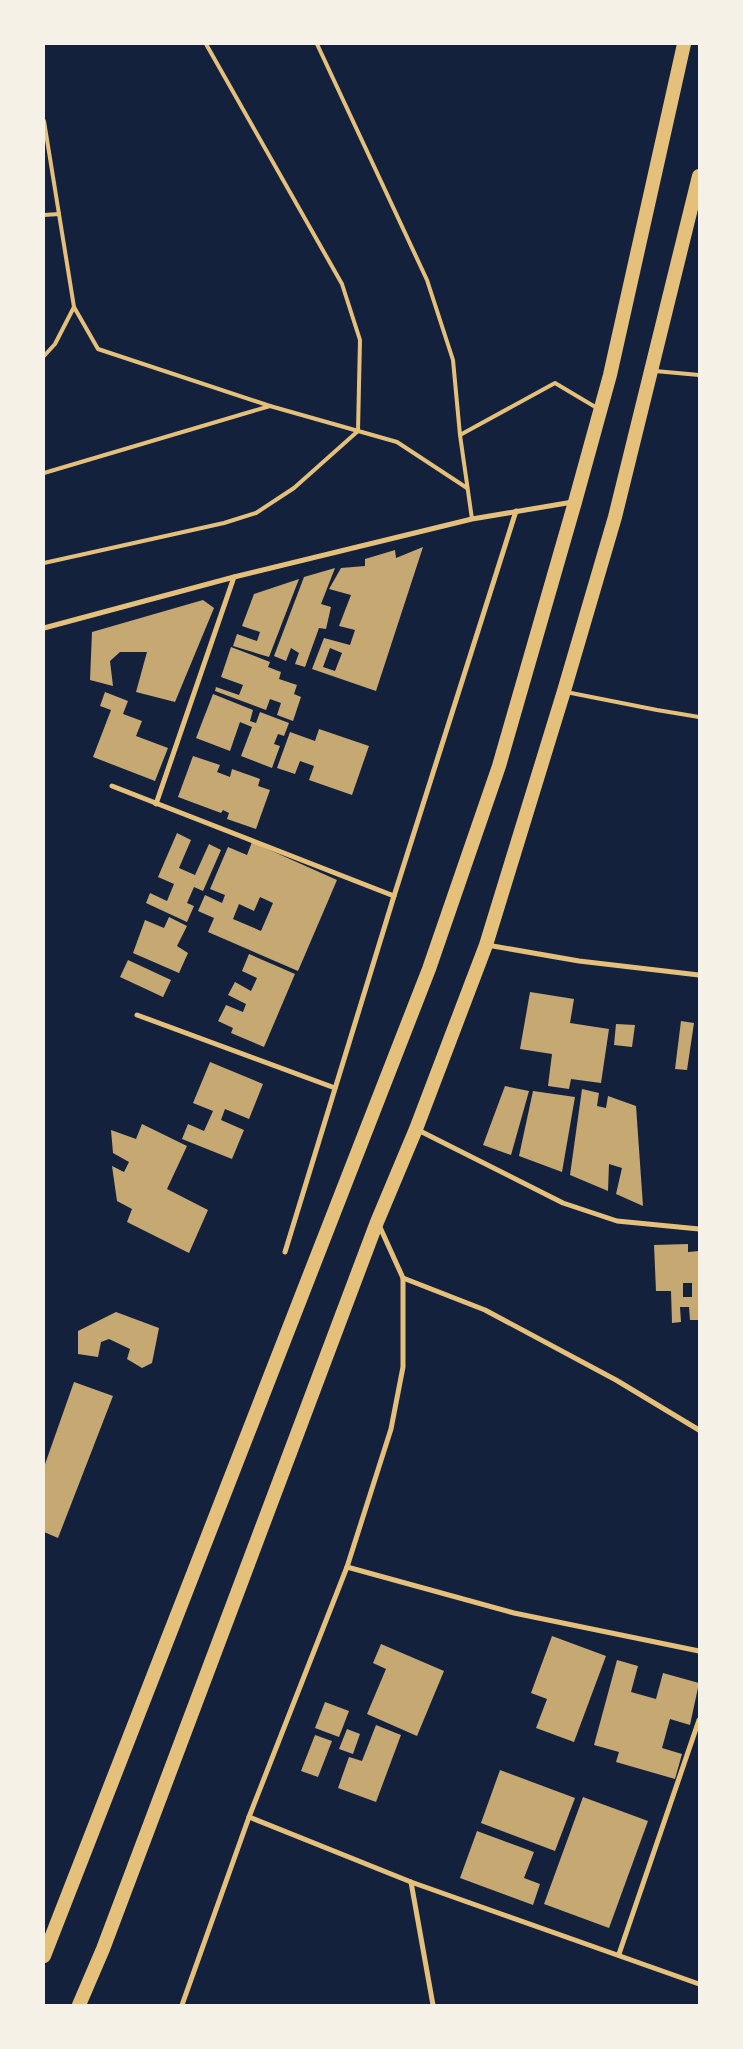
<svg xmlns="http://www.w3.org/2000/svg" width="743" height="2049" font-family="Karla,sans-serif">
<rect width="100%" height="100%" fill="#14213d"/>
<g fill="#c6a872" fill-rule="evenodd">
<path d="M 423,547 L 376,691 L 312,669 L 324,638 L 350,645 L 355,630 L 339,626 L 351,595 L 329,589 L 341,568 L 365,566 L 365,559 L 395,550 L 396,558 ZM 330,648 L 342,653 L 335,671 L 323,667 Z"/>
<path d="M 335,568 L 321,604 L 331,607 L 326,629 L 319,628 L 305,667 L 295,664 L 299,653 L 291,648 L 286,661 L 274,656 L 304,577 Z"/>
<path d="M 299,579 L 269,657 L 233,646 L 237,634 L 257,641 L 260,632 L 242,626 L 254,594 Z"/>
<path d="M 203,600 L 214,608 L 175,702 L 136,692 L 147,652 L 120,652 L 110,661 L 113,686 L 90,680 L 92,632 Z"/>
<path d="M 231,647 L 270,662 L 268,667 L 281,672 L 279,679 L 297,685 L 294,694 L 301,697 L 293,721 L 277,715 L 281,703 L 270,699 L 266,710 L 215,691 L 216,687 L 239,695 L 243,685 L 221,677 Z"/>
<path d="M 105,692 L 128,701 L 123,714 L 142,721 L 136,736 L 168,748 L 155,781 L 93,757 L 111,710 L 100,706 Z"/>
<path d="M 213,694 L 253,710 L 250,721 L 256,723 L 260,712 L 289,723 L 284,736 L 278,734 L 274,744 L 280,746 L 272,768 L 241,756 L 252,727 L 240,722 L 230,751 L 196,738 Z"/>
<path d="M 319,729 L 369,746 L 352,795 L 309,780 L 314,766 L 300,761 L 295,774 L 277,768 L 290,732 L 315,741 Z"/>
<path d="M 193,756 L 220,765 L 217,772 L 230,777 L 232,769 L 260,779 L 258,786 L 270,790 L 256,829 L 227,819 L 229,813 L 223,810 L 221,813 L 178,797 Z"/>
<path d="M 177,833 L 191,840 L 179,868 L 195,875 L 209,844 L 221,850 L 203,891 L 194,887 L 187,903 L 194,906 L 187,922 L 146,903 L 150,893 L 167,901 L 174,884 L 158,877 Z"/>
<path d="M 252,842 L 337,880 L 298,971 L 208,932 L 214,918 L 198,911 L 205,895 L 222,903 L 225,895 L 210,889 L 228,847 L 247,855 ZM 260,897 L 273,903 L 261,931 L 233,919 L 239,904 L 254,911 Z"/>
<path d="M 169,917 L 187,926 L 177,946 L 188,953 L 179,973 L 133,953 L 145,920 L 164,928 Z"/>
<path d="M 249,954 L 295,974 L 264,1047 L 231,1033 L 233,1028 L 218,1021 L 226,1005 L 243,1012 L 246,1004 L 228,995 L 235,982 L 251,991 L 257,978 L 242,971 Z"/>
<path d="M 128,960 L 171,980 L 163,997 L 120,977 Z"/>
<path d="M 530,992 L 574,999 L 570,1023 L 609,1029 L 601,1083 L 571,1079 L 569,1089 L 548,1086 L 552,1054 L 520,1049 Z"/>
<path d="M 681,1021 L 694,1023 L 687,1070 L 675,1069 Z"/>
<path d="M 616,1024 L 635,1025 L 632,1047 L 614,1045 Z"/>
<path d="M 210,1062 L 263,1084 L 249,1119 L 225,1109 L 221,1120 L 244,1130 L 232,1159 L 182,1139 L 188,1124 L 204,1131 L 213,1111 L 193,1103 Z"/>
<path d="M 505,1086 L 529,1091 L 511,1155 L 483,1145 Z"/>
<path d="M 582,1089 L 599,1093 L 597,1106 L 606,1108 L 608,1096 L 636,1106 L 643,1206 L 616,1194 L 622,1168 L 609,1164 L 608,1191 L 570,1175 Z"/>
<path d="M 533,1091 L 575,1097 L 562,1172 L 519,1156 Z"/>
<path d="M 142,1124 L 187,1146 L 167,1189 L 208,1210 L 189,1253 L 127,1222 L 132,1209 L 117,1201 L 112,1166 L 124,1172 L 129,1162 L 113,1153 L 111,1130 L 136,1139 Z"/>
<path d="M 688,1244 L 688,1252 L 699,1251 L 699,1320 L 690,1320 L 689,1307 L 680,1307 L 681,1322 L 672,1323 L 671,1291 L 656,1291 L 654,1245 ZM 683,1283 L 692,1283 L 692,1297 L 683,1297 Z"/>
<path d="M 116,1312 L 159,1328 L 152,1363 L 142,1368 L 127,1359 L 130,1349 L 109,1339 L 101,1342 L 98,1357 L 78,1354 L 78,1331 Z"/>
<path d="M 74,1382 L 113,1396 L 58,1538 L 44,1532 L 44,1467 Z"/>
<path d="M 552,1636 L 606,1656 L 574,1742 L 536,1728 L 547,1699 L 531,1693 Z"/>
<path d="M 381,1644 L 444,1671 L 417,1736 L 367,1714 L 386,1669 L 373,1663 Z"/>
<path d="M 617,1660 L 638,1666 L 631,1692 L 656,1699 L 663,1673 L 699,1683 L 690,1725 L 670,1719 L 662,1748 L 682,1754 L 675,1779 L 616,1762 L 619,1752 L 594,1745 Z"/>
<path d="M 325,1702 L 349,1711 L 339,1737 L 315,1728 Z"/>
<path d="M 376,1725 L 401,1735 L 376,1802 L 338,1788 L 349,1757 L 362,1761 Z"/>
<path d="M 347,1729 L 360,1734 L 353,1754 L 339,1749 Z"/>
<path d="M 315,1735 L 332,1741 L 318,1777 L 301,1771 Z"/>
<path d="M 500,1770 L 575,1798 L 555,1851 L 481,1823 Z"/>
<path d="M 583,1797 L 648,1821 L 609,1928 L 544,1904 Z"/>
<path d="M 477,1831 L 534,1852 L 524,1878 L 540,1884 L 533,1905 L 460,1878 Z"/>
</g>
<g fill="none" stroke-linecap="round" stroke-linejoin="round">
<g stroke="#e5c07b" stroke-width="4">
<path d="M 317,44 L 427,280 L 453,360 L 460,435 L 472,519"/>
<path d="M 44,121 L 74,307 L 98,349 L 270,406 L 397,442 L 467,488"/>
<path d="M 44,215 L 59,214"/>
<path d="M 44,356 L 55,344 L 74,307"/>
<path d="M 655,371 L 699,375"/>
<path d="M 460,435 L 555,383 L 597,408"/>
<path d="M 44,473 L 270,406"/>
<path d="M 44,563 L 224,523 L 256,513 L 294,488 L 358,431 L 360,340 L 342,284 L 206,44"/>
<path d="M 566,692 L 657,710 L 699,717"/>
</g>
<g stroke="#e5c07b" stroke-width="5">
<path d="M 44,628 L 234,577 L 472,519 L 573,502"/>
<path d="M 112,786 L 394,896"/>
<path d="M 156,804 L 234,577"/>
<path d="M 487,945 L 579,961 L 699,975"/>
<path d="M 137,1015 L 335,1088"/>
<path d="M 418,1130 L 563,1203 L 617,1221 L 699,1229"/>
<path d="M 285,1252 L 394,896 L 516,511"/>
<path d="M 403,1278 L 485,1310 L 616,1380 L 699,1430"/>
<path d="M 347,1567 L 514,1613 L 699,1651"/>
<path d="M 249,1817 L 411,1882 L 699,1984"/>
<path d="M 411,1882 L 433,2005"/>
<path d="M 619,1954 L 699,1720"/>
<path d="M 182,2005 L 249,1817 L 347,1567 L 391,1429 L 403,1367 L 403,1278 L 379,1225"/>
</g>
<g stroke="#e5c07b" stroke-width="14">
<path d="M 44,1956 L 429,969 L 499,766 L 575,502 L 610,375 L 684,44"/>
<path d="M 79,2005 L 103,1949 L 377,1222 L 416,1129 L 486,945 L 564,691 L 615,517 L 699,176"/>
</g>
</g>
<rect width="743" height="2049" fill="none" stroke="#f6f1e7" stroke-width="90"/>
</svg>
